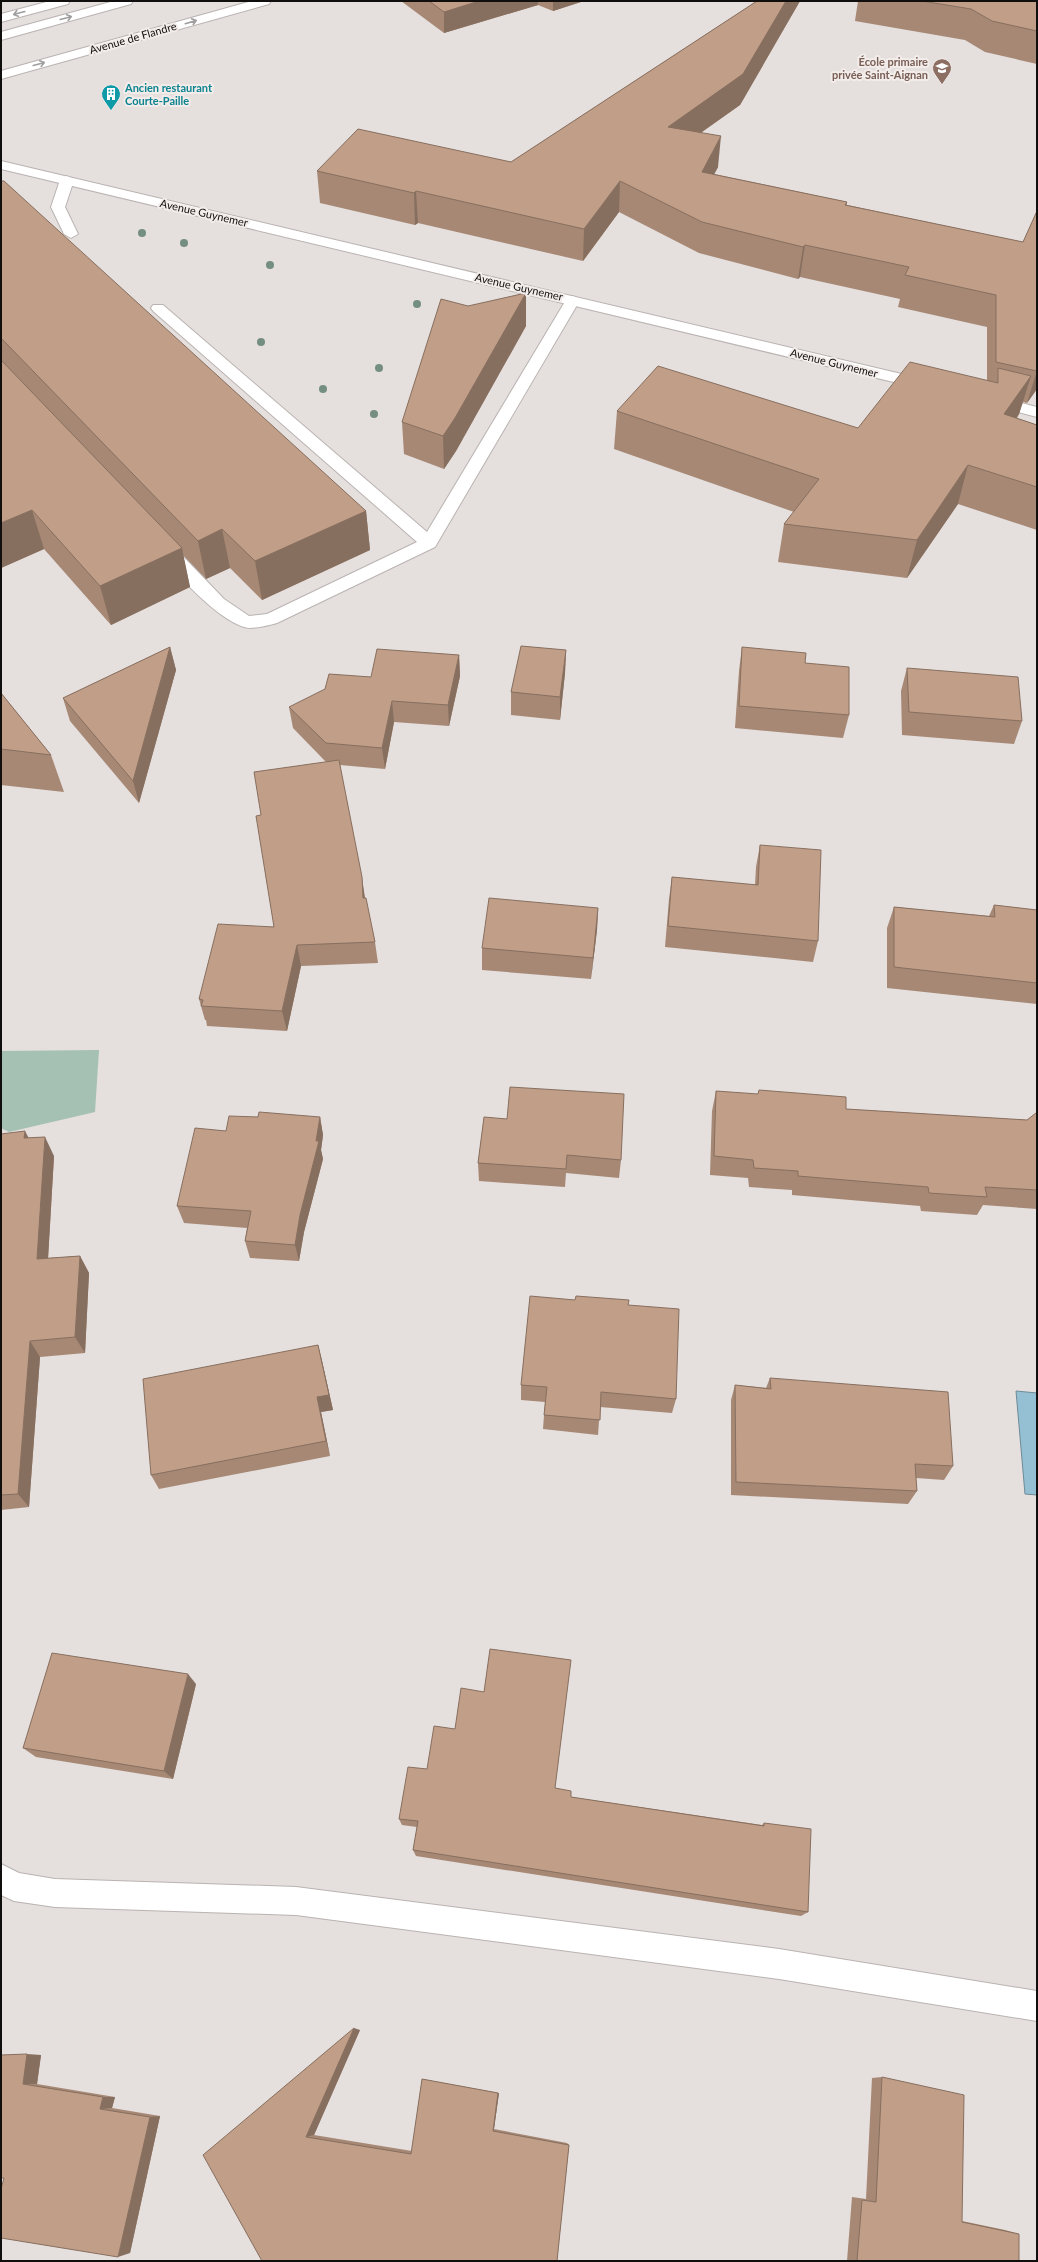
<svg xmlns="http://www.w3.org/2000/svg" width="1038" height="2262" font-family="Lato,sans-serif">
<rect width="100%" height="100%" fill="#e5dfdd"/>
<path fill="#a4c1b3" d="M 99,1050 L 95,1112 L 9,1132 L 1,1128 L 1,1051 Z"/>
<path fill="#95c0d3" stroke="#6d8b98" d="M 1016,1391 L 1037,1393 L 1037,1495 L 1025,1494 Z"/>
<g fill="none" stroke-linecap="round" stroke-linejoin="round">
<defs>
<g id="lane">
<path d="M 67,176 L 74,180 L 65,207 L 78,234 L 71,238 L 64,234 L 51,207 L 60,180 Z"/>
<path d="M 573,296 L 580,300 L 435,547 L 277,623 C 269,625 259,628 250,628 C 223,626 173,572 159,550 L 161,546 L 167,545 L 173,546 L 224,599 L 249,616 L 267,614 L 417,542 L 153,311 L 151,308 L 153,305 L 163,305 L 427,532 L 566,300 Z"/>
</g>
<path id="street" d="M 1,1864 L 19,1873 L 55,1879 L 296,1887 L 779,1949 L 1037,1991 L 1037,2021 L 779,1979 L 296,1915 L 55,1907 L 14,1901 L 1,1895 Z"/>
<g id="secondary">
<path d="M 252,1 L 271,1 L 269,4 L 1,79 L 1,71 Z"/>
<path d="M 1,161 L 927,380 L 932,382 L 935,385 L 932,388 L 927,390 L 1,169 Z"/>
<path d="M 992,396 L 1037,407 L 1037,417 L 987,404 L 984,401 L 987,398 Z"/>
</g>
<g id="primary">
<path d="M 50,1 L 70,1 L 68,4 L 1,22 L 1,14 Z"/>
<path d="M 114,1 L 133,1 L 131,4 L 1,40 L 1,32 Z"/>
</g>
</defs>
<use href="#lane" stroke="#b9b3b1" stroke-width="2"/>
<use href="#street" stroke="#b9b3b1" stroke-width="2"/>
<use href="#secondary" stroke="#b9b3b1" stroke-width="2"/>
<use href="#primary" stroke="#b9b3b1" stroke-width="2"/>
<use href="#lane" fill="#fff" fill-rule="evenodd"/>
<use href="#street" fill="#fff" fill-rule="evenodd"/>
<use href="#secondary" fill="#fff" fill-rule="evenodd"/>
<use href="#primary" fill="#fff" fill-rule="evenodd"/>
</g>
<g fill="#748e82">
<circle cx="142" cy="233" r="4"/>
<circle cx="184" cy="243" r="4"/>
<circle cx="270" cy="265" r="4"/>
<circle cx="417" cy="304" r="4"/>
<circle cx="261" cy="342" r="4"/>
<circle cx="379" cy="368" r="4"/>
<circle cx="323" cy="389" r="4"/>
<circle cx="374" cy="414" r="4"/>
</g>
<g fill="#a68875">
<path d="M 401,1 L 584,1 L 553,11 L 538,5 L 444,33 Z"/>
<path d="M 757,1 L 800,1 L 740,105 L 702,132 L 718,167 L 714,174 L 847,202 L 847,205 L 1023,242 L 1037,211 L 1037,389 L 1027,403 L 1023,402 L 1019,414 L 1017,418 L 1037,425 L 1037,530 L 958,504 L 907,578 L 778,562 L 784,524 L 794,512 L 614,449 L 617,411 L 858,428 L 987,380 L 987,327 L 898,307 L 900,299 L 800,277 L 798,279 L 699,253 L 619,212 L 583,261 L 418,223 L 415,225 L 320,203 L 317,171 L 511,162 Z"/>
<path d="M 858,1 L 1037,1 L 1037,64 L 985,52 L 965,40 L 855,21 Z"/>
<path d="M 1,181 L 366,511 L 370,550 L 262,600 L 230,568 L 206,579 L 183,555 L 190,587 L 111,625 L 44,549 L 1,568 Z"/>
<path d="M 526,293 L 526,326 L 456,451 L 444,469 L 404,454 L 402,422 Z"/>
<path d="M 170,647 L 176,670 L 139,803 L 70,721 L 63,698 Z"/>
<path d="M 742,647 L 805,663 L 849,715 L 843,738 L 735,728 L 739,671 Z"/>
<path d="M 566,650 L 565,673 L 560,720 L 511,715 L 511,692 Z"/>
<path d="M 459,655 L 460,676 L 449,726 L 394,722 L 385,769 L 340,765 L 365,898 L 375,942 L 378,963 L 301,966 L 287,1031 L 207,1026 L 206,1020 L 205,1020 L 199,999 L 274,927 L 261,815 L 326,762 L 293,728 L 289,707 L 371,677 Z"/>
<path d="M 907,668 L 1022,721 L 1014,744 L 902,735 L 901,691 Z"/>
<path d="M 1,693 L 51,755 L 64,792 L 1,785 Z"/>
<path d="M 760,845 L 818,941 L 813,962 L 665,947 L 669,899 L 672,877 L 755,885 L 756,867 Z"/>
<path d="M 994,905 L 1037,910 L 1037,1004 L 887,988 L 887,928 L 894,907 L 989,916 Z"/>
<path d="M 598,908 L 597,930 L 591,979 L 482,970 L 482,948 Z"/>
<path d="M 716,1091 L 846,1109 L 1027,1120 L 1037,1114 L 1037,1209 L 983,1205 L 977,1215 L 921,1211 L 920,1206 L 792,1195 L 792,1190 L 749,1187 L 748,1178 L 710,1175 L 712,1111 Z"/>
<path d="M 258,1117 L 320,1117 L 323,1135 L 321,1150 L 323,1159 L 304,1232 L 299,1261 L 250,1258 L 245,1241 L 247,1228 L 184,1223 L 177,1206 L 226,1131 Z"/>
<path d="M 484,1117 L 621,1160 L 619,1178 L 566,1173 L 565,1187 L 479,1181 L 478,1163 Z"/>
<path d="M 1,1134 L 29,1138 L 54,1156 L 48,1258 L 80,1256 L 89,1273 L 85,1353 L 40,1357 L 29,1507 L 1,1510 Z"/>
<path d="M 628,1305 L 676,1399 L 672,1413 L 600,1407 L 598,1435 L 543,1429 L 545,1402 L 521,1400 L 521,1385 Z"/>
<path d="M 318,1345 L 322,1361 L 333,1410 L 321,1412 L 330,1456 L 159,1489 L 151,1475 Z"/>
<path d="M 770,1378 L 953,1466 L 944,1480 L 916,1478 L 917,1491 L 908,1504 L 731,1495 L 731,1400 L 735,1385 L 766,1388 Z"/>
<path d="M 196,1684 L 173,1779 L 36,1757 L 23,1748 Z"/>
<path d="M 555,1788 L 571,1797 L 762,1825 L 764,1823 L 808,1912 L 801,1916 L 416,1856 L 413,1850 L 417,1827 L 402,1825 L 399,1819 Z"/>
<path d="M 360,2030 L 314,2135 L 412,2151 L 422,2079 L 499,2093 L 494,2129 L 567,2143 L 569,2145 L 557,2261 L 203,2155 Z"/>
<path d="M 1,2055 L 41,2055 L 37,2084 L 115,2097 L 112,2108 L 160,2116 L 130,2253 Z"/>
<path d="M 882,2077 L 962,2221 L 1005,2230 L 1019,2234 L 1019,2261 L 847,2261 L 852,2197 L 866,2199 L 872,2078 Z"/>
</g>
<g fill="#876f5f">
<path d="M 479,1 L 538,1 L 538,5 L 444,33 L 444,12 Z"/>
<path d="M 553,1 L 584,1 L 553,11 Z"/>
<path d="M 786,1 L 800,1 L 740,105 L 665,158 L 668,127 Z"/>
<path d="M 721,136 L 718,167 L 699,203 L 702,172 Z"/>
<path d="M 620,181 L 619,212 L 583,261 L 584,229 Z"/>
<path d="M 416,191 L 418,223 L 415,225 L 414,193 Z"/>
<path d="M 805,245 L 800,277 L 798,279 L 803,247 Z"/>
<path d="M 526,293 L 526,326 L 456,451 L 444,469 L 443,436 Z"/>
<path d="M 1037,371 L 1037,389 L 1027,403 Z"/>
<path d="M 1031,376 L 1019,414 L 993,453 L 1004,414 Z"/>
<path d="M 968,465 L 958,504 L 907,578 L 917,540 Z"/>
<path d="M 32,510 L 44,549 L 1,568 L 1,523 Z"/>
<path d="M 366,511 L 370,550 L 262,600 L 255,561 Z"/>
<path d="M 222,529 L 230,568 L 206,579 L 198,541 Z"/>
<path d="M 182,548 L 190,587 L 111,625 L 100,586 Z"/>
<path d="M 170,647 L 176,670 L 139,803 L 133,781 Z"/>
<path d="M 566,650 L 565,673 L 560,720 L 560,697 Z"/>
<path d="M 459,655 L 460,676 L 449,726 L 448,705 Z"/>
<path d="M 392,701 L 394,722 L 385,769 L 382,748 Z"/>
<path d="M 362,877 L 365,899 L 363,898 Z"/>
<path d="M 598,908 L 597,930 L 591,979 L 593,958 Z"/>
<path d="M 297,945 L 301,966 L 287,1031 L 282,1011 Z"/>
<path d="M 320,1117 L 323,1135 L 321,1150 L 323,1159 L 304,1232 L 299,1261 L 295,1245 L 300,1215 L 316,1141 Z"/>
<path d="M 25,1131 L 35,1150 L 24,1138 Z"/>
<path d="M 45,1137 L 54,1156 L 47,1277 L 37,1259 Z"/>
<path d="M 80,1256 L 89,1273 L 85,1353 L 75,1337 Z"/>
<path d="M 30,1341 L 40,1357 L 29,1507 L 18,1494 Z"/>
<path d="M 318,1345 L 322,1361 L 333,1410 L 321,1412 L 330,1456 L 326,1441 L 317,1397 Z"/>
<path d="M 188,1674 L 196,1684 L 173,1779 L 164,1771 Z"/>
<path d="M 354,2028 L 360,2030 L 314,2135 L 306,2137 Z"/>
<path d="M 27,2054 L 41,2055 L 37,2084 L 23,2084 Z"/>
<path d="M 498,2093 L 499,2093 L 494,2129 L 493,2131 Z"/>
<path d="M 103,2097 L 115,2097 L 112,2108 L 100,2109 Z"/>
<path d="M 160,2116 L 130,2253 L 118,2257 L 150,2117 Z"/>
</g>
<g fill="#c19e88" stroke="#876f5f">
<path d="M 429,1 L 479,1 L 444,12 Z"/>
<path d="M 757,1 L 786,1 L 743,74 L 668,127 L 721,136 L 702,172 L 847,202 L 845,205 L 1023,242 L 1037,211 L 1037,371 L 996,362 L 996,295 L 905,275 L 909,267 L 805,245 L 803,247 L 702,222 L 620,181 L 584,229 L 416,191 L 414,193 L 317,171 L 358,129 L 511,162 Z"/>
<path d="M 922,1 L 1037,1 L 1037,31 L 992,21 L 971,9 Z"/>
<path d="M 1,181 L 4,181 L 366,511 L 255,561 L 222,529 L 198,541 L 1,338 Z"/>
<path d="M 526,293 L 455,418 L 443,436 L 402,422 L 441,299 L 468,306 Z"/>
<path d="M 1,360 L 182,548 L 100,586 L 32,510 L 1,523 Z"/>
<path d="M 910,362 L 998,383 L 998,368 L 1031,376 L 1004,414 L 1037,425 L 1037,487 L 968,465 L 917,540 L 784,524 L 819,479 L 617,411 L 658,366 L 858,428 Z"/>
<path d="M 521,646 L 566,650 L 560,697 L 511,692 Z"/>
<path d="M 170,647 L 133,781 L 63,698 Z"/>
<path d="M 742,647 L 806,653 L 805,663 L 849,667 L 849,715 L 739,706 Z"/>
<path d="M 377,649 L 459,655 L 448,705 L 392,701 L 382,748 L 326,743 L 289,707 L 325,689 L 329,674 L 371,677 Z"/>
<path d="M 907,668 L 1018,677 L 1022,721 L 909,712 Z"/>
<path d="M 1,693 L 51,755 L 1,749 Z"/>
<path d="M 339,760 L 362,877 L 363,898 L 366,898 L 375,942 L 297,945 L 282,1011 L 201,1006 L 203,1000 L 199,999 L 218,924 L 274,927 L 256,816 L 261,815 L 254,772 Z"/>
<path d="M 760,845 L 821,850 L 818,941 L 668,926 L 672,877 L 758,885 Z"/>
<path d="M 489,898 L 598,908 L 593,958 L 482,948 Z"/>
<path d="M 994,905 L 1037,910 L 1037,983 L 894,967 L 894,907 L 995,917 Z"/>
<path d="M 510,1087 L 624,1094 L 621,1160 L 567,1155 L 566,1169 L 478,1163 L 484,1117 L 507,1119 Z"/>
<path d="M 759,1090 L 846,1097 L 846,1109 L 1027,1120 L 1036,1113 L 1037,1114 L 1037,1190 L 985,1187 L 987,1197 L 929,1193 L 928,1187 L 798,1176 L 798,1171 L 754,1168 L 753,1160 L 714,1156 L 716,1091 L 758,1094 Z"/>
<path d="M 259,1112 L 320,1117 L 316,1141 L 319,1141 L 300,1215 L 295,1245 L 245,1241 L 251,1211 L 177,1206 L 195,1128 L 226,1131 L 229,1116 L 258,1117 Z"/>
<path d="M 25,1131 L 24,1138 L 45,1137 L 37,1259 L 80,1256 L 75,1337 L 30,1341 L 18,1494 L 1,1495 L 1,1134 Z"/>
<path d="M 530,1296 L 575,1300 L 576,1296 L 629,1300 L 628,1305 L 679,1309 L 676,1399 L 601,1392 L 600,1420 L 544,1415 L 547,1387 L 521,1385 Z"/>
<path d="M 318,1345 L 329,1395 L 317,1397 L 326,1441 L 151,1475 L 143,1379 Z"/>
<path d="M 770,1378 L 948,1392 L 953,1466 L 915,1464 L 917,1491 L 736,1482 L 735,1385 L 771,1389 Z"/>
<path d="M 490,1649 L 571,1660 L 555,1788 L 571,1791 L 571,1797 L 764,1826 L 764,1823 L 811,1829 L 808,1912 L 413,1850 L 418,1821 L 399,1819 L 408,1767 L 427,1769 L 434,1726 L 455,1729 L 461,1688 L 484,1692 Z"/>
<path d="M 52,1653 L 188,1674 L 164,1771 L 23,1748 Z"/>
<path d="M 354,2028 L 306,2137 L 411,2154 L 422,2079 L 498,2093 L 493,2131 L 569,2145 L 557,2261 L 262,2261 L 203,2155 Z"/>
<path d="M 27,2054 L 23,2084 L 103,2097 L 100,2109 L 150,2117 L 118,2257 L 1,2238 L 1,2189 L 4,2178 L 1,2178 L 1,2055 Z"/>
<path d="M 882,2077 L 964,2095 L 962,2222 L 1019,2234 L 1019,2261 L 857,2261 L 862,2200 L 876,2202 Z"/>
</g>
<defs><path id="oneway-shaft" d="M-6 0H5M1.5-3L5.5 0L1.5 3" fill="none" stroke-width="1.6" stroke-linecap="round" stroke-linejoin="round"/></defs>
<g stroke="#a09f9f">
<use href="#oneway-shaft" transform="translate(19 13) rotate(165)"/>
<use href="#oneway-shaft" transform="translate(66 18) rotate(-15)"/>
<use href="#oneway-shaft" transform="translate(191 22) rotate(-16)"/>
<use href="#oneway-shaft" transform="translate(39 64) rotate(-15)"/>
</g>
<defs>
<symbol id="school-pin" viewBox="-11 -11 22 30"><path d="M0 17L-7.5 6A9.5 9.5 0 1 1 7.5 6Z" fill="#8d6e63" stroke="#f2ecea"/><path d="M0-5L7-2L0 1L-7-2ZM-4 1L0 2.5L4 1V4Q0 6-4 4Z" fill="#fff"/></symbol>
<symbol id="building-pin" viewBox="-11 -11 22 30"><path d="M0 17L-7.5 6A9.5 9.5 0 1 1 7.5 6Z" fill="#0f9aa8" stroke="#f2ecea"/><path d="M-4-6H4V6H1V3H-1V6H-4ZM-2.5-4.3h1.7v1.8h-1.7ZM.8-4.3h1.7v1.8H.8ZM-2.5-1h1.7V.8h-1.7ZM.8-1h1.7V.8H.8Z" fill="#fff"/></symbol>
</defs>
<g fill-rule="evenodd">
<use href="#school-pin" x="931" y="57" width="22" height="30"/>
<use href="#building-pin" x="100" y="83" width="22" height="30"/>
</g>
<g text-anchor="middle" stroke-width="4" stroke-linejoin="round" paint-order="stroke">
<g font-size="11" fill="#110f0e" stroke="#f2ecea">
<text transform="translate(133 38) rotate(-16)" y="4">Avenue de Flandre</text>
<text transform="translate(204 213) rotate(13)" y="4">Avenue Guynemer</text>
<text transform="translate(519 287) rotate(13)" y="4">Avenue Guynemer</text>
<text transform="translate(834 363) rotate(14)" y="4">Avenue Guynemer</text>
</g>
<g font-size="11" font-weight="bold" fill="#785e54" stroke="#f2ecea" text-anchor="end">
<text x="928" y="66">École primaire<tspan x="928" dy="13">privée Saint-Aignan</tspan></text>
</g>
<g font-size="11" font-weight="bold" fill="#0d838f" stroke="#f2ecea" text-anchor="start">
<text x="125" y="92">Ancien restaurant<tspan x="125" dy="13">Courte-Paille</tspan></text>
</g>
</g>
<rect width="1038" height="2262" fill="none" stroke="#110f0e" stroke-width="4"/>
</svg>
